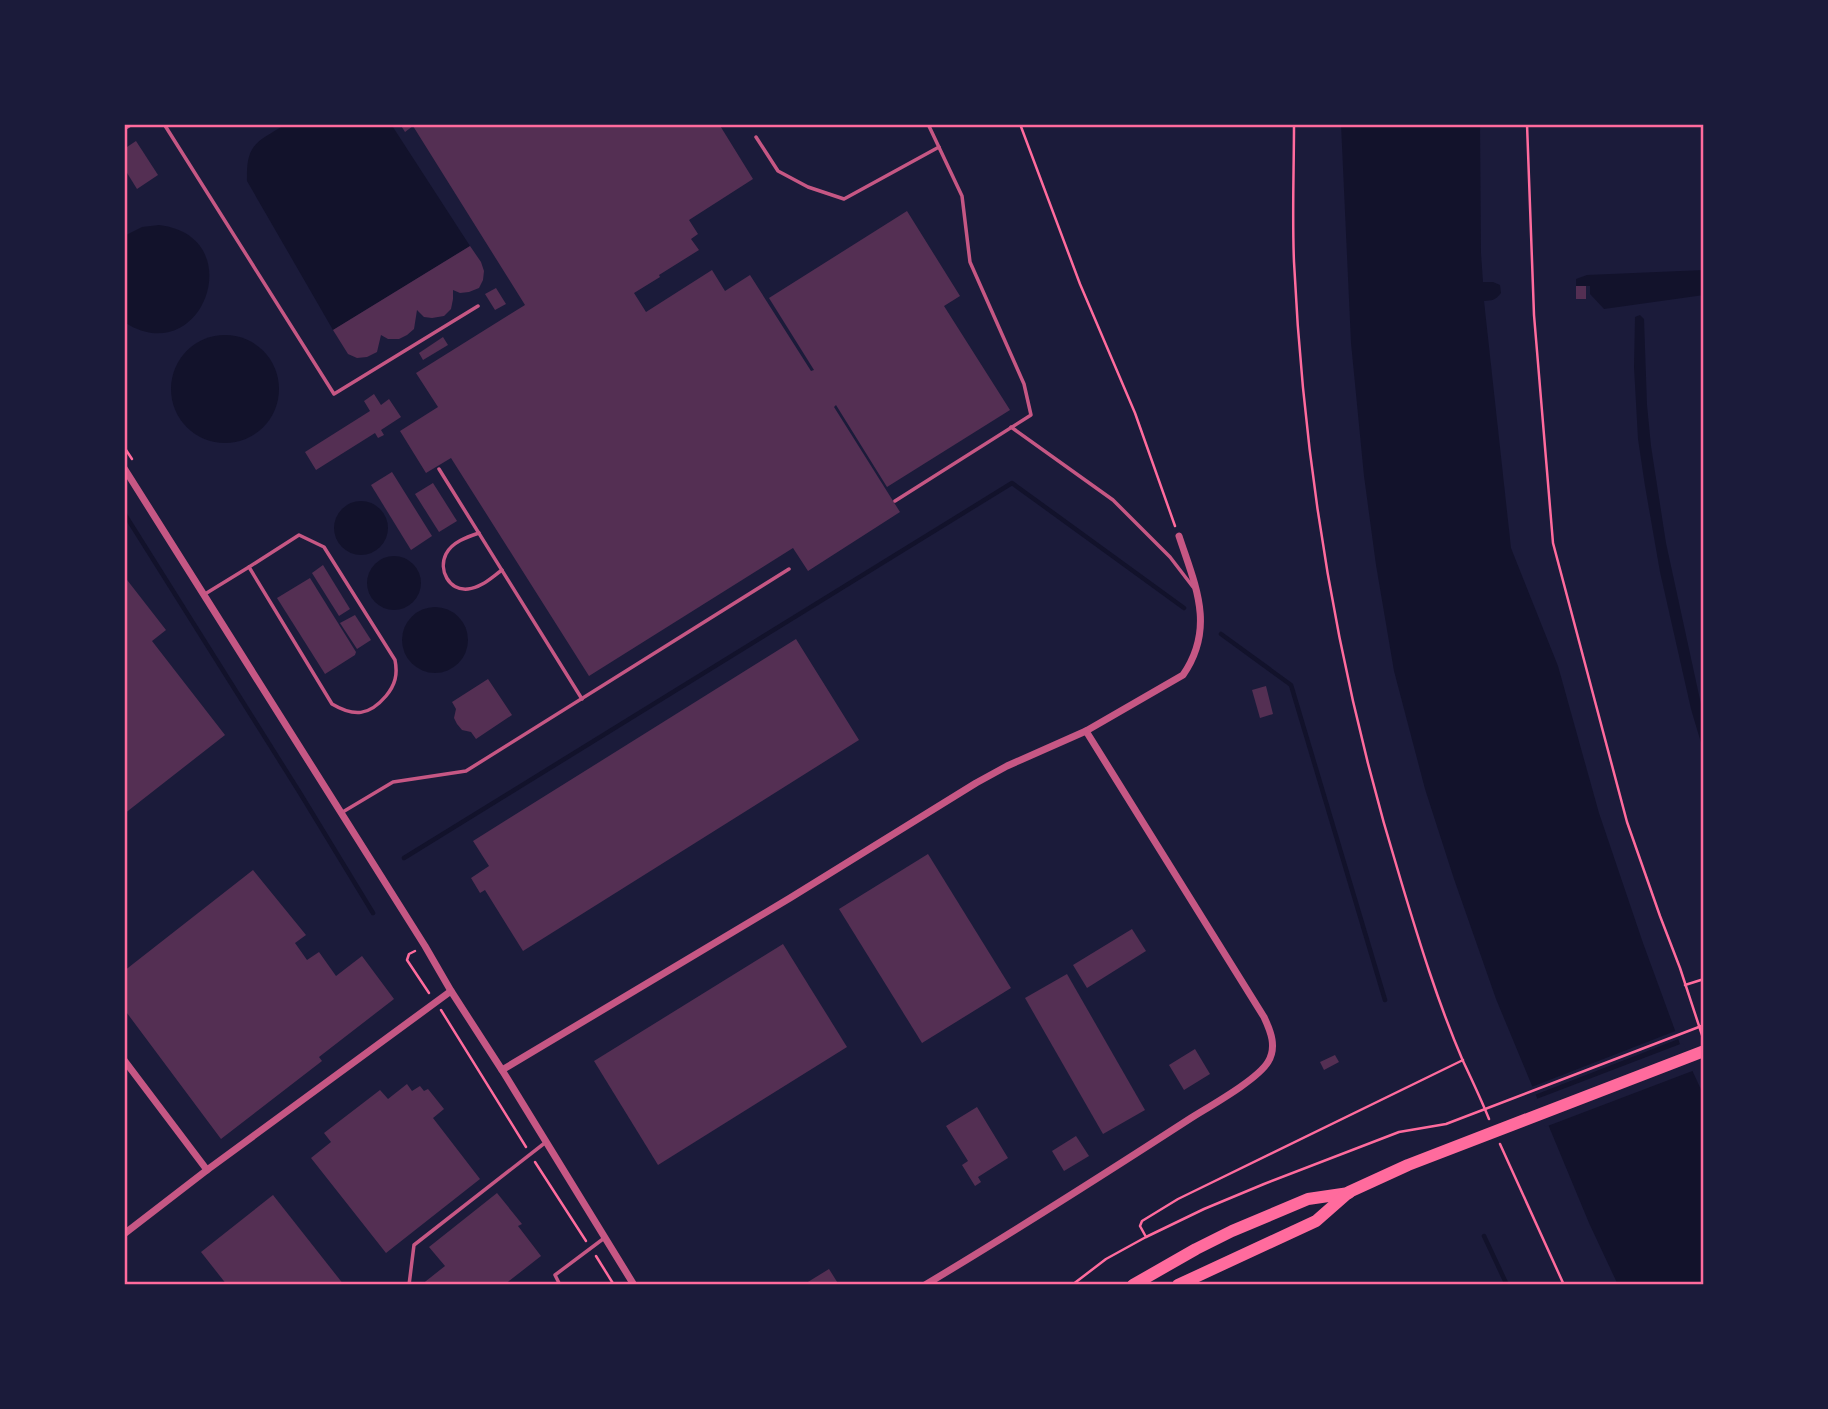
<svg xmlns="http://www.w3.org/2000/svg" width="1828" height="1409" font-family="'Source Sans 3',sans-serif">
<rect width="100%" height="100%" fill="#1b1b3a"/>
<g fill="#12122b">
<path d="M 286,124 L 391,124 L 470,246 L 333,330 L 247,181 C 246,143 256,143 286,124 Z"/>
<path d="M 1341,124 L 1480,124 L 1481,253 L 1483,282 L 1493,282 L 1500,285 L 1501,293 C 1495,301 1492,300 1484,301 L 1511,548 L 1558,666 L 1599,813 L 1643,943 L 1680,1044 L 1704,1096 L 1704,1285 L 1618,1285 L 1589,1223 L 1496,999 L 1454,879 L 1425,789 L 1394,671 L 1376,565 L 1364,476 L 1351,343 Z"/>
<path d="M 159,225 C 252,236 202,373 124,322 L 124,236 L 142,227 Z"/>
<path d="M 1704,270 L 1704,295 L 1604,309 L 1590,294 L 1590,286 L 1576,286 L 1576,279 L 1587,275 Z"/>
<path d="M 1640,315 L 1644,319 L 1647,405 L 1651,446 L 1666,543 L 1704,718 L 1704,753 L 1691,709 L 1660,572 L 1645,486 L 1638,439 L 1634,367 L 1635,317 Z"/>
<circle cx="225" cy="389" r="54"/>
<circle cx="361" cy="528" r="27"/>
<circle cx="394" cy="583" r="27"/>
<circle cx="435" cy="640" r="33"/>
</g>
<g fill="#1b1b3a">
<path d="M 1678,1030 L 1681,1038 L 1532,1096 L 1529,1088 Z"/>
<path d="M 1683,1043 L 1695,1070 L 1545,1127 L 1534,1100 Z"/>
</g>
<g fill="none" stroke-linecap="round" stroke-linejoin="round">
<g stroke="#12122b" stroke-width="4.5">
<path d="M 124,513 L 300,793 L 373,913"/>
<path d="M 1221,634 L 1291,685 L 1385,1000"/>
<path d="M 404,858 L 1012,483 L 1184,608"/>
<path d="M 1484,1236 L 1507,1285"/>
</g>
</g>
<g fill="#542f53">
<path d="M 400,124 L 719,124 L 753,179 L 689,220 L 698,234 L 691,239 L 699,250 L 659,275 L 660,277 L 634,293 L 646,312 L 712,270 L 725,291 L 750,275 L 811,371 L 814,370 L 769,298 L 907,211 L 960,296 L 944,306 L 1010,410 L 887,487 L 836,405 L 834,407 L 900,512 L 808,571 L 793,548 L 589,676 L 451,458 L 426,473 L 400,431 L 438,407 L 416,373 L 525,305 L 413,126 L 405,132 Z"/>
<path d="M 136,141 L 158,175 L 137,189 L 124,168 L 124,149 Z"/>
<path d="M 470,246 L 481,262 L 484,271 L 483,280 L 479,288 L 469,292 L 460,293 L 453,290 L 453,299 L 451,309 L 444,316 L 432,318 L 424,317 L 417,310 L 414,329 L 407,335 L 399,339 L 388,339 L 381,335 L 377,352 L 367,357 L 357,358 L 348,354 L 333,330 Z"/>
<rect x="1576" y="286" width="10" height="13"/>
<path d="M 496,288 L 506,304 L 495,310 L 485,294 Z"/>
<path d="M 443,337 L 448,345 L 423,360 L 419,353 Z"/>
<path d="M 374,394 L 381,405 L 389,399 L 401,417 L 381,430 L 384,435 L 378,438 L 375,433 L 316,470 L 305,452 L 370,411 L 364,401 Z"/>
<path d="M 392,472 L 432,536 L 411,550 L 371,485 Z"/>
<path d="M 433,483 L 457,521 L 439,532 L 415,494 Z"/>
<path d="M 323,565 L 350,609 L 339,616 L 312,573 Z"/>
<path d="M 124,576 L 166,630 L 152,641 L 225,735 L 124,814 Z"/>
<path d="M 310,578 L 356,652 L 355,655 L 325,674 L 277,598 Z"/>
<path d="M 355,615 L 371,640 L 357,649 L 340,623 Z"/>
<path d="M 796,639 L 859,740 L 523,951 L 485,890 L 480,893 L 471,878 L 489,866 L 473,841 Z"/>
<path d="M 488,679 L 512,715 L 476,739 L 471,732 L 462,730 L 457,724 L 454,718 L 456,709 L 452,702 Z"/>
<path d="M 1266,686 L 1273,714 L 1260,718 L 1252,690 Z"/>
<path d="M 928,854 L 1011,988 L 922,1043 L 839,909 Z"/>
<path d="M 253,870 L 306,935 L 295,943 L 307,960 L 319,952 L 336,976 L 362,956 L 394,999 L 319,1057 L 322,1061 L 221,1139 L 124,1009 L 124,971 Z"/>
<path d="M 1132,929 L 1146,951 L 1087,988 L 1073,965 Z"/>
<path d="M 783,944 L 847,1047 L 658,1165 L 594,1061 Z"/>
<path d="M 1067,974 L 1145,1110 L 1103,1134 L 1025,998 Z"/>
<path d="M 1195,1049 L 1210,1074 L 1184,1090 L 1169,1065 Z"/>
<path d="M 1335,1055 L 1339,1062 L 1324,1070 L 1320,1062 Z"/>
<path d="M 407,1084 L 412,1091 L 420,1086 L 424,1091 L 428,1089 L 444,1109 L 433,1118 L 480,1179 L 386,1253 L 311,1158 L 331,1142 L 324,1133 L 380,1090 L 388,1099 Z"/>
<path d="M 977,1107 L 1008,1158 L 978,1177 L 981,1182 L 975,1186 L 962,1165 L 968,1161 L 946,1126 Z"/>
<path d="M 1076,1136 L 1089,1156 L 1064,1171 L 1052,1151 Z"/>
<path d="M 497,1193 L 522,1224 L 518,1226 L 541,1256 L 504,1285 L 421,1285 L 445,1266 L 429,1247 Z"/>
<path d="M 273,1195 L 344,1285 L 227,1285 L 201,1252 Z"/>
<path d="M 829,1269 L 839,1285 L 803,1285 Z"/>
</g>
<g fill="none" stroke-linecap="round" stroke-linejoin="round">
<g stroke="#ff6b9d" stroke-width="2.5">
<path d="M 1020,124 L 1080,284 L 1135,413 L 1175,526"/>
<path d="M 1294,124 C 1294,170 1292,216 1294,262 C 1304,472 1339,680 1401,881 C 1419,941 1438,1003 1463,1061 C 1472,1080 1481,1099 1489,1119"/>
<path d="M 1527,124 L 1534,315 L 1553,543 L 1627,822 L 1660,916 L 1680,968 L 1703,1038"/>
<path d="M 124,447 L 132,459"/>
<path d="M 415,951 L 409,954 L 407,960 L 429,993"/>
<path d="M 1685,985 L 1704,979"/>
<path d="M 441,1010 L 526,1147"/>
<path d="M 1500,1144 L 1564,1285"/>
<path d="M 535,1162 L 586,1241"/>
<path d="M 1146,1237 L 1140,1226 L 1142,1221 L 1178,1199 L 1463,1060"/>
<path d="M 596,1256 L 614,1285"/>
<path d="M 1072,1285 L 1106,1259 L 1146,1237 L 1204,1209 L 1264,1184 L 1399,1132 L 1446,1124 L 1704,1025"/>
</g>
<g stroke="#c65784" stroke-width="3.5">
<path d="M 164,124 L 334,394 L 478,306"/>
<path d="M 124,129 L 132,124"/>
<path d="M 756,137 L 778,171 L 808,187 L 844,199 L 939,147"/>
<path d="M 1011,427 L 1113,500 L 1170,557 L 1193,587"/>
<path d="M 439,469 L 582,699"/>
<path d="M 895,501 L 1031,415 L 1024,384 L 970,262 L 962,196 L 928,124"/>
<path d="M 479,533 C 467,537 452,542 446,554 C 438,570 449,591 468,589 C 481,588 492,577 502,570"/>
<path d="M 299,535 L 324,547 L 395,660 C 398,675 395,685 386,696 C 369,716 354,717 332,704 L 249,567 Z"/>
<path d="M 205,594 L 249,567"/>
<path d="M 341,813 L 393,782 L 466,771 L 789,569"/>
<path d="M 409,1285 L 414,1245 L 546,1142"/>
<path d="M 560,1285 L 555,1275 L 603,1239"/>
</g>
<g stroke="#c65784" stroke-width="7">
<path d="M 124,468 L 425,946 L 451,991 L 502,1070 L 634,1285"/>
<path d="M 124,1060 L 207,1170"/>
<path d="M 502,1070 L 790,898 L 976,783 L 1007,766 L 1086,731 L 1183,675 C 1216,627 1195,585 1179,536"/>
<path d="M 124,1234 L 207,1170 L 451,991"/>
<path d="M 925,1285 C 1015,1231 1103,1175 1191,1118 C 1210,1106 1257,1080 1268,1062 C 1277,1047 1271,1032 1264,1017 L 1086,731"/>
</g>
<g stroke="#ff6b9d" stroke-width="12">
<path d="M 1133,1285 L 1196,1249 L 1232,1231 L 1308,1199 L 1349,1193"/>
<path d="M 1178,1285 L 1316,1221 L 1349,1192 L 1408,1165 L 1704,1051"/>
</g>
</g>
<rect width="1828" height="1409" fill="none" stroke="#1b1b3a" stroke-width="252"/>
<rect x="126" y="126" width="1576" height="1157" fill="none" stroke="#ff6b9d" stroke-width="2.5"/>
</svg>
